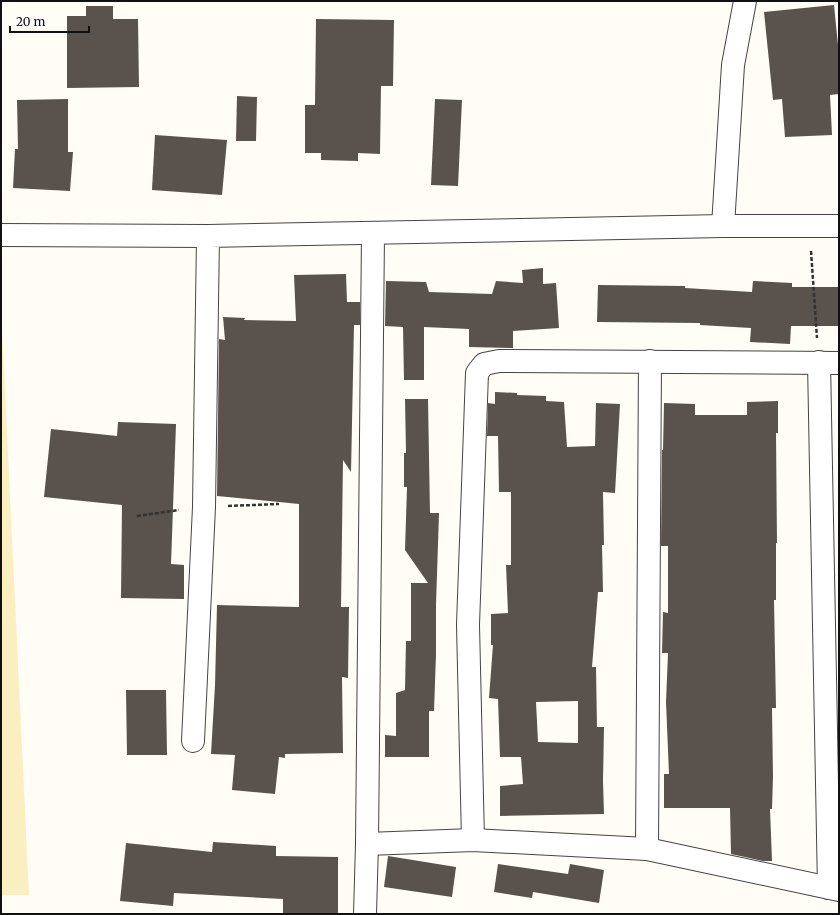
<svg xmlns="http://www.w3.org/2000/svg" width="840" height="915" font-family="Merriweather,serif">
<rect width="100%" height="100%" fill="#fffdf5"/>
<path fill="#fbeec1" d="M 1,308 L 29,895 L 1,895 Z"/>
<g fill="#5a524d" fill-rule="evenodd">
<path d="M 834,5 L 839,55 L 839,94 L 830,95 L 832,135 L 785,137 L 782,99 L 773,100 L 764,12 Z"/>
<path d="M 86,6 L 113,6 L 113,19 L 138,19 L 139,87 L 67,88 L 67,16 L 86,16 Z"/>
<path d="M 316,19 L 394,20 L 393,86 L 381,86 L 380,154 L 358,153 L 358,161 L 321,160 L 321,153 L 305,153 L 305,105 L 315,105 Z"/>
<path d="M 237,96 L 257,97 L 256,141 L 236,141 Z"/>
<path d="M 68,99 L 68,152 L 73,152 L 70,191 L 13,188 L 15,149 L 18,149 L 17,100 Z"/>
<path d="M 435,99 L 462,100 L 458,186 L 431,185 Z"/>
<path d="M 155,135 L 227,140 L 222,195 L 152,190 Z"/>
<path d="M 543,268 L 543,284 L 556,283 L 559,328 L 513,331 L 513,348 L 469,347 L 469,329 L 424,327 L 424,380 L 404,380 L 403,327 L 385,326 L 386,281 L 426,282 L 429,292 L 492,294 L 496,281 L 523,283 L 522,270 Z"/>
<path d="M 346,274 L 347,302 L 360,302 L 360,325 L 354,325 L 351,472 L 343,460 L 341,607 L 349,607 L 348,678 L 342,677 L 343,753 L 285,754 L 285,758 L 279,757 L 275,794 L 232,790 L 235,755 L 211,754 L 215,685 L 217,605 L 299,607 L 299,504 L 217,496 L 219,339 L 225,340 L 223,317 L 245,318 L 244,320 L 296,321 L 294,275 Z"/>
<path d="M 753,281 L 792,283 L 792,287 L 839,287 L 839,326 L 791,326 L 790,344 L 750,342 L 751,328 L 700,325 L 700,323 L 597,322 L 598,285 L 685,286 L 685,288 L 752,292 Z"/>
<path d="M 495,392 L 517,393 L 517,395 L 546,396 L 546,401 L 564,402 L 567,447 L 595,446 L 596,403 L 620,404 L 615,493 L 603,492 L 604,545 L 602,545 L 603,592 L 598,592 L 592,667 L 596,667 L 597,727 L 604,727 L 603,781 L 604,814 L 500,816 L 500,786 L 523,784 L 521,757 L 500,757 L 498,699 L 489,698 L 493,645 L 491,645 L 491,614 L 508,613 L 506,565 L 511,565 L 511,492 L 499,492 L 498,436 L 487,436 L 488,403 L 495,404 ZM 578,701 L 578,743 L 538,742 L 536,702 Z"/>
<path d="M 405,399 L 428,399 L 430,513 L 439,513 L 436,605 L 436,654 L 434,711 L 429,711 L 429,757 L 385,757 L 385,735 L 396,736 L 396,693 L 405,690 L 406,641 L 411,641 L 411,583 L 428,583 L 405,550 L 407,487 L 404,487 L 404,453 L 406,453 Z"/>
<path d="M 778,401 L 778,433 L 776,433 L 777,543 L 776,543 L 776,600 L 774,600 L 776,708 L 772,708 L 773,777 L 772,809 L 770,809 L 772,861 L 763,861 L 731,854 L 730,808 L 664,808 L 664,774 L 669,774 L 666,702 L 668,653 L 662,653 L 663,612 L 668,613 L 668,546 L 661,546 L 662,450 L 663,450 L 664,403 L 695,404 L 695,415 L 747,415 L 747,402 Z"/>
<path d="M 118,422 L 176,424 L 171,564 L 184,565 L 184,599 L 121,598 L 122,505 L 44,497 L 51,429 L 117,436 Z"/>
<path d="M 126,690 L 166,690 L 167,755 L 127,755 Z"/>
<path d="M 213,842 L 276,846 L 276,856 L 338,857 L 338,914 L 283,914 L 283,899 L 174,893 L 173,906 L 120,901 L 126,843 L 212,852 Z"/>
<path d="M 388,856 L 456,867 L 452,897 L 384,887 Z"/>
<path d="M 498,864 L 568,874 L 570,864 L 604,870 L 599,903 L 533,892 L 532,898 L 494,892 Z"/>
</g>
<g fill="none" stroke-linecap="round" stroke-linejoin="round">
<defs>
<g id="minor">
<path d="M 723,226 L 733,65 L 745,1"/>
<path d="M 1,235 L 208,236"/>
<path d="M 819,362 L 829,888"/>
<path d="M 193,741 L 204,507 L 208,236 L 723,226 L 839,226"/>
<path d="M 473,840 L 468,625 L 477,373 L 484,364 L 499,361 L 839,363"/>
<path d="M 367,844 L 473,840 L 647,849 L 839,890"/>
<path d="M 647,849 L 650,361"/>
<path d="M 365,914 L 367,844 L 373,233"/>
</g>
</defs>
<use href="#minor" stroke="#444" stroke-width="24"/>
<g stroke="#333" stroke-width="2.5" stroke-dasharray="4 2" stroke-linecap="butt">
<path d="M 811,251 L 817,338"/>
<path d="M 228,506 L 279,504"/>
<path d="M 137,516 L 179,510"/>
</g>
<use href="#minor" stroke="#fff" stroke-width="22"/>
</g>
<rect width="840" height="915" fill="none" stroke="#111111" stroke-width="4"/>
<path d="M10 26v6h79v-6" fill="none" stroke="#111111" stroke-width="2"/>
<text x="16" y="26" font-size="12" fill="#111111" stroke="#ffffff" stroke-width="3" paint-order="stroke">20 m</text>
</svg>
